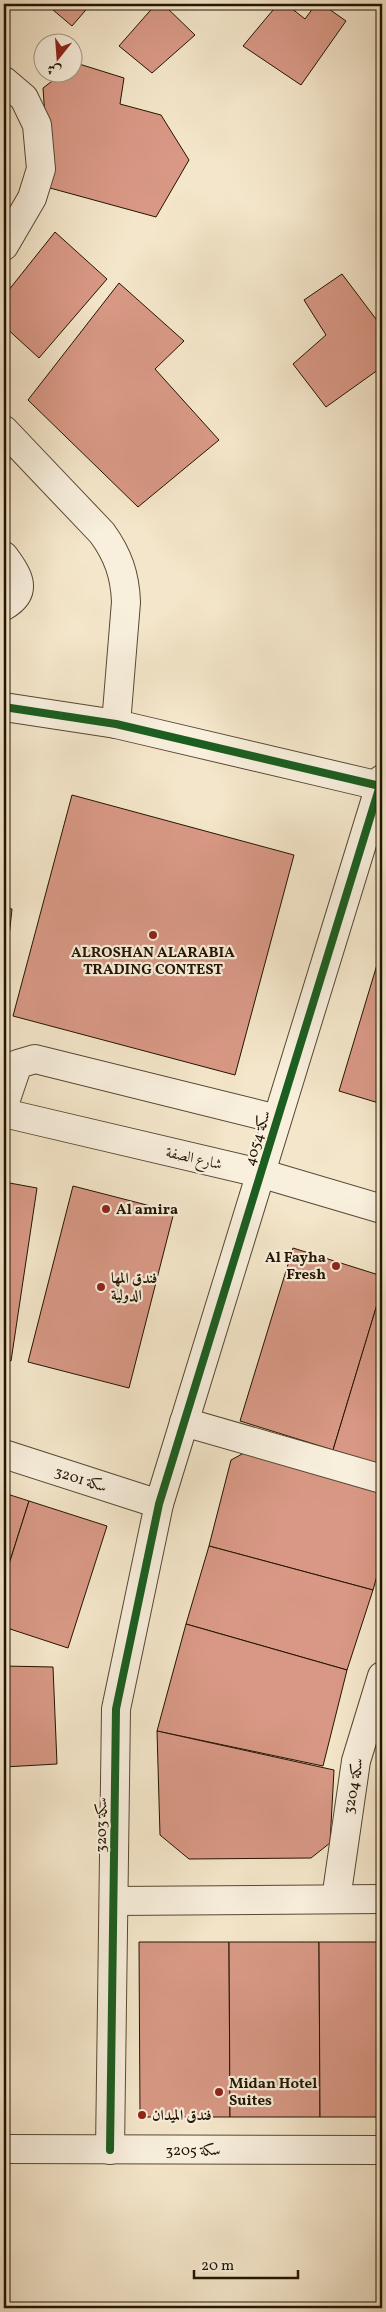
<svg xmlns="http://www.w3.org/2000/svg" width="386" height="2312" font-family="Vollkorn,Amiri,serif">
<rect width="100%" height="100%" fill="#f4e6ca"/>
<filter id="stains"><feTurbulence type="fractalNoise" baseFrequency=".004" numOctaves="4"/><feColorMatrix values="0 0 0 0 .2 0 0 0 0 .09 0 0 0 0 .02 0 0 0 .5 -.17"/></filter>
<radialGradient id="worn" r=".72"><stop offset=".6" stop-color="#630" stop-opacity="0"/><stop offset="1" stop-color="#630" stop-opacity=".3"/></radialGradient>
<g fill="#d89885" stroke="#231400">
<path d="M 46,4 L 91,4 L 72,26 Z"/>
<path d="M 156,4 L 163,4 L 195,35 L 152,73 L 119,46 Z"/>
<path d="M 278,4 L 286,4 L 305,19 L 316,4 L 322,4 L 346,21 L 301,85 L 243,46 Z"/>
<path d="M 76,63 L 124,78 L 120,104 L 161,115 L 189,160 L 156,217 L 50,188 L 43,88 L 64,72 L 72,72 L 72,66 Z"/>
<path d="M 55,232 L 107,279 L 39,358 L 4,326 L 4,296 Z"/>
<path d="M 342,274 L 382,327 L 382,367 L 326,407 L 293,364 L 326,335 L 304,300 Z"/>
<path d="M 119,283 L 184,341 L 155,369 L 219,440 L 138,507 L 28,400 Z"/>
<path d="M 72,795 L 294,855 L 235,1075 L 13,1016 Z"/>
<path d="M 4,908 L 12,909 L 4,983 Z"/>
<path d="M 382,948 L 382,1104 L 339,1091 Z"/>
<path d="M 4,1182 L 37,1188 L 11,1361 L 4,1360 Z"/>
<path d="M 73,1186 L 174,1212 L 129,1388 L 28,1362 Z"/>
<path d="M 293,1248 L 382,1276 L 382,1288 L 333,1450 L 240,1421 Z"/>
<path d="M 382,1288 L 382,1465 L 333,1450 Z"/>
<path d="M 253,1448 L 382,1484 L 382,1558 L 373,1590 L 209,1546 L 231,1460 Z"/>
<path d="M 4,1493 L 29,1501 L 4,1580 Z"/>
<path d="M 29,1501 L 107,1526 L 68,1648 L 4,1627 L 4,1580 Z"/>
<path d="M 209,1546 L 373,1590 L 347,1670 L 186,1624 Z"/>
<path d="M 186,1624 L 347,1670 L 323,1766 L 157,1731 Z"/>
<path d="M 4,1666 L 53,1667 L 57,1764 L 4,1767 Z"/>
<path d="M 157,1731 L 334,1770 L 330,1843 L 311,1858 L 189,1859 L 160,1835 Z"/>
<path d="M 139,1942 L 229,1942 L 230,2117 L 140,2117 Z"/>
<path d="M 229,1942 L 319,1942 L 320,2117 L 230,2117 Z"/>
<path d="M 319,1942 L 382,1942 L 382,2117 L 320,2117 Z"/>
</g>
<g fill="none" stroke-linecap="round" stroke-linejoin="round">
<defs>
<g id="minor">
<path d="M 4,81 L 24,98 L 37,125 L 41,169 L 32,198 L 4,246"/>
<path d="M 4,430 L 102,533 C 118,555 125,575 126,602 L 116,724"/>
<path d="M 4,556 C 17,574 30,591 4,606"/>
<path d="M 4,707 L 116,724 L 380,786"/>
<path d="M 4,1105 L 18,1064 L 35,1059 L 277,1119"/>
<path d="M 4,1113 L 260,1173 L 382,1209"/>
<path d="M 184,1422 L 382,1479"/>
<path d="M 4,1454 L 159,1504"/>
<path d="M 336,1899 L 356,1761 L 382,1676"/>
<path d="M 114,1901 L 382,1899"/>
<path d="M 4,2149 L 382,2150"/>
<path d="M 110,2150 L 116,1709 L 159,1504 L 382,779"/>
</g>
</defs>
<use href="#minor" stroke="#574832" stroke-width="30"/>
<use href="#minor" stroke="#f8efdd" stroke-width="28"/>
<defs>
<g id="cycleway">
<path d="M 4,707 L 116,724 L 380,786"/>
<path d="M 110,2150 L 116,1709 L 159,1504 L 382,779"/>
</g>
</defs>
<use href="#cycleway" stroke="#f8efdd" stroke-width="11"/>
<use href="#cycleway" stroke="#1b5e20" stroke-width="8"/>
</g>
<g fill="#8f2418" stroke="#f8efdd" stroke-width="2">
<circle cx="153" cy="935" r="5"/>
<circle cx="106" cy="1209" r="5"/>
<circle cx="336" cy="1266" r="5"/>
<circle cx="101" cy="1287" r="5"/>
<circle cx="219" cy="2092" r="5"/>
<circle cx="142" cy="2115" r="5"/>
</g>
<g text-anchor="middle" stroke-width="4.5" stroke-linejoin="round" paint-order="stroke">
<g font-size="15" font-weight="bold" fill="#231400" stroke="#f8efdd" text-anchor="start">
<text x="153" y="957" text-anchor="middle">ALROSHAN ALARABIA<tspan x="153" dy="17">TRADING CONTEST</tspan></text>
<text x="116" y="1214">Al amira</text>
<text x="326" y="1262" text-anchor="end">Al Fayha<tspan x="326" dy="17">Fresh</tspan></text>
<text x="111" y="1283">فندق المها<tspan x="111" dy="17">الدولية</tspan></text>
<text x="229" y="2088">Midan Hotel<tspan x="229" dy="17">Suites</tspan></text>
<text x="152" y="2120">فندق الميدان</text>
</g>
<g font-size="15" fill="#231400" stroke="#f8efdd">
<text transform="translate(257 1138) rotate(-73)" y="5">سكة 4054</text>
<text transform="translate(194 1158) rotate(13)" y="5">شارع الصفة</text>
<text transform="translate(81 1479) rotate(18)" y="5">سكة 3201</text>
<text transform="translate(353 1786) rotate(-80)" y="5">سكة 3204</text>
<text transform="translate(101 1825) rotate(-89)" y="5">سكة 3203</text>
<text x="193" y="2155">سكة 3205</text>
</g>
</g>
<rect width="386" height="2312" fill="none" stroke="#f4e6ca" stroke-width="20"/>
<rect x="5" y="5" width="376" height="2302" fill="none" stroke="#231400" stroke-width="2.5"/>
<rect x="10" y="10" width="366" height="2292" fill="none" stroke="#231400"/>
<g transform="translate(58 58) rotate(197)"><circle r="24" fill="#f8efdd" stroke="#a39785"/>
<path d="M0-4L9 19L0 12L-9 19Z" fill="#8f2418"/>
<text y="-8" font-size="14" font-weight="bold" text-anchor="middle" fill="#231400">ش</text>
</g>
<path d="M194 2270v8h104v-8" fill="none" stroke="#231400" stroke-width="2.5"/>
<text x="201" y="2270" font-size="15" fill="#231400" stroke="#f8efdd" stroke-width="4" paint-order="stroke">20 m</text>
<rect width="100%" height="100%" filter="url(#stains)"/>
<rect width="100%" height="100%" fill="url(#worn)"/>
</svg>
